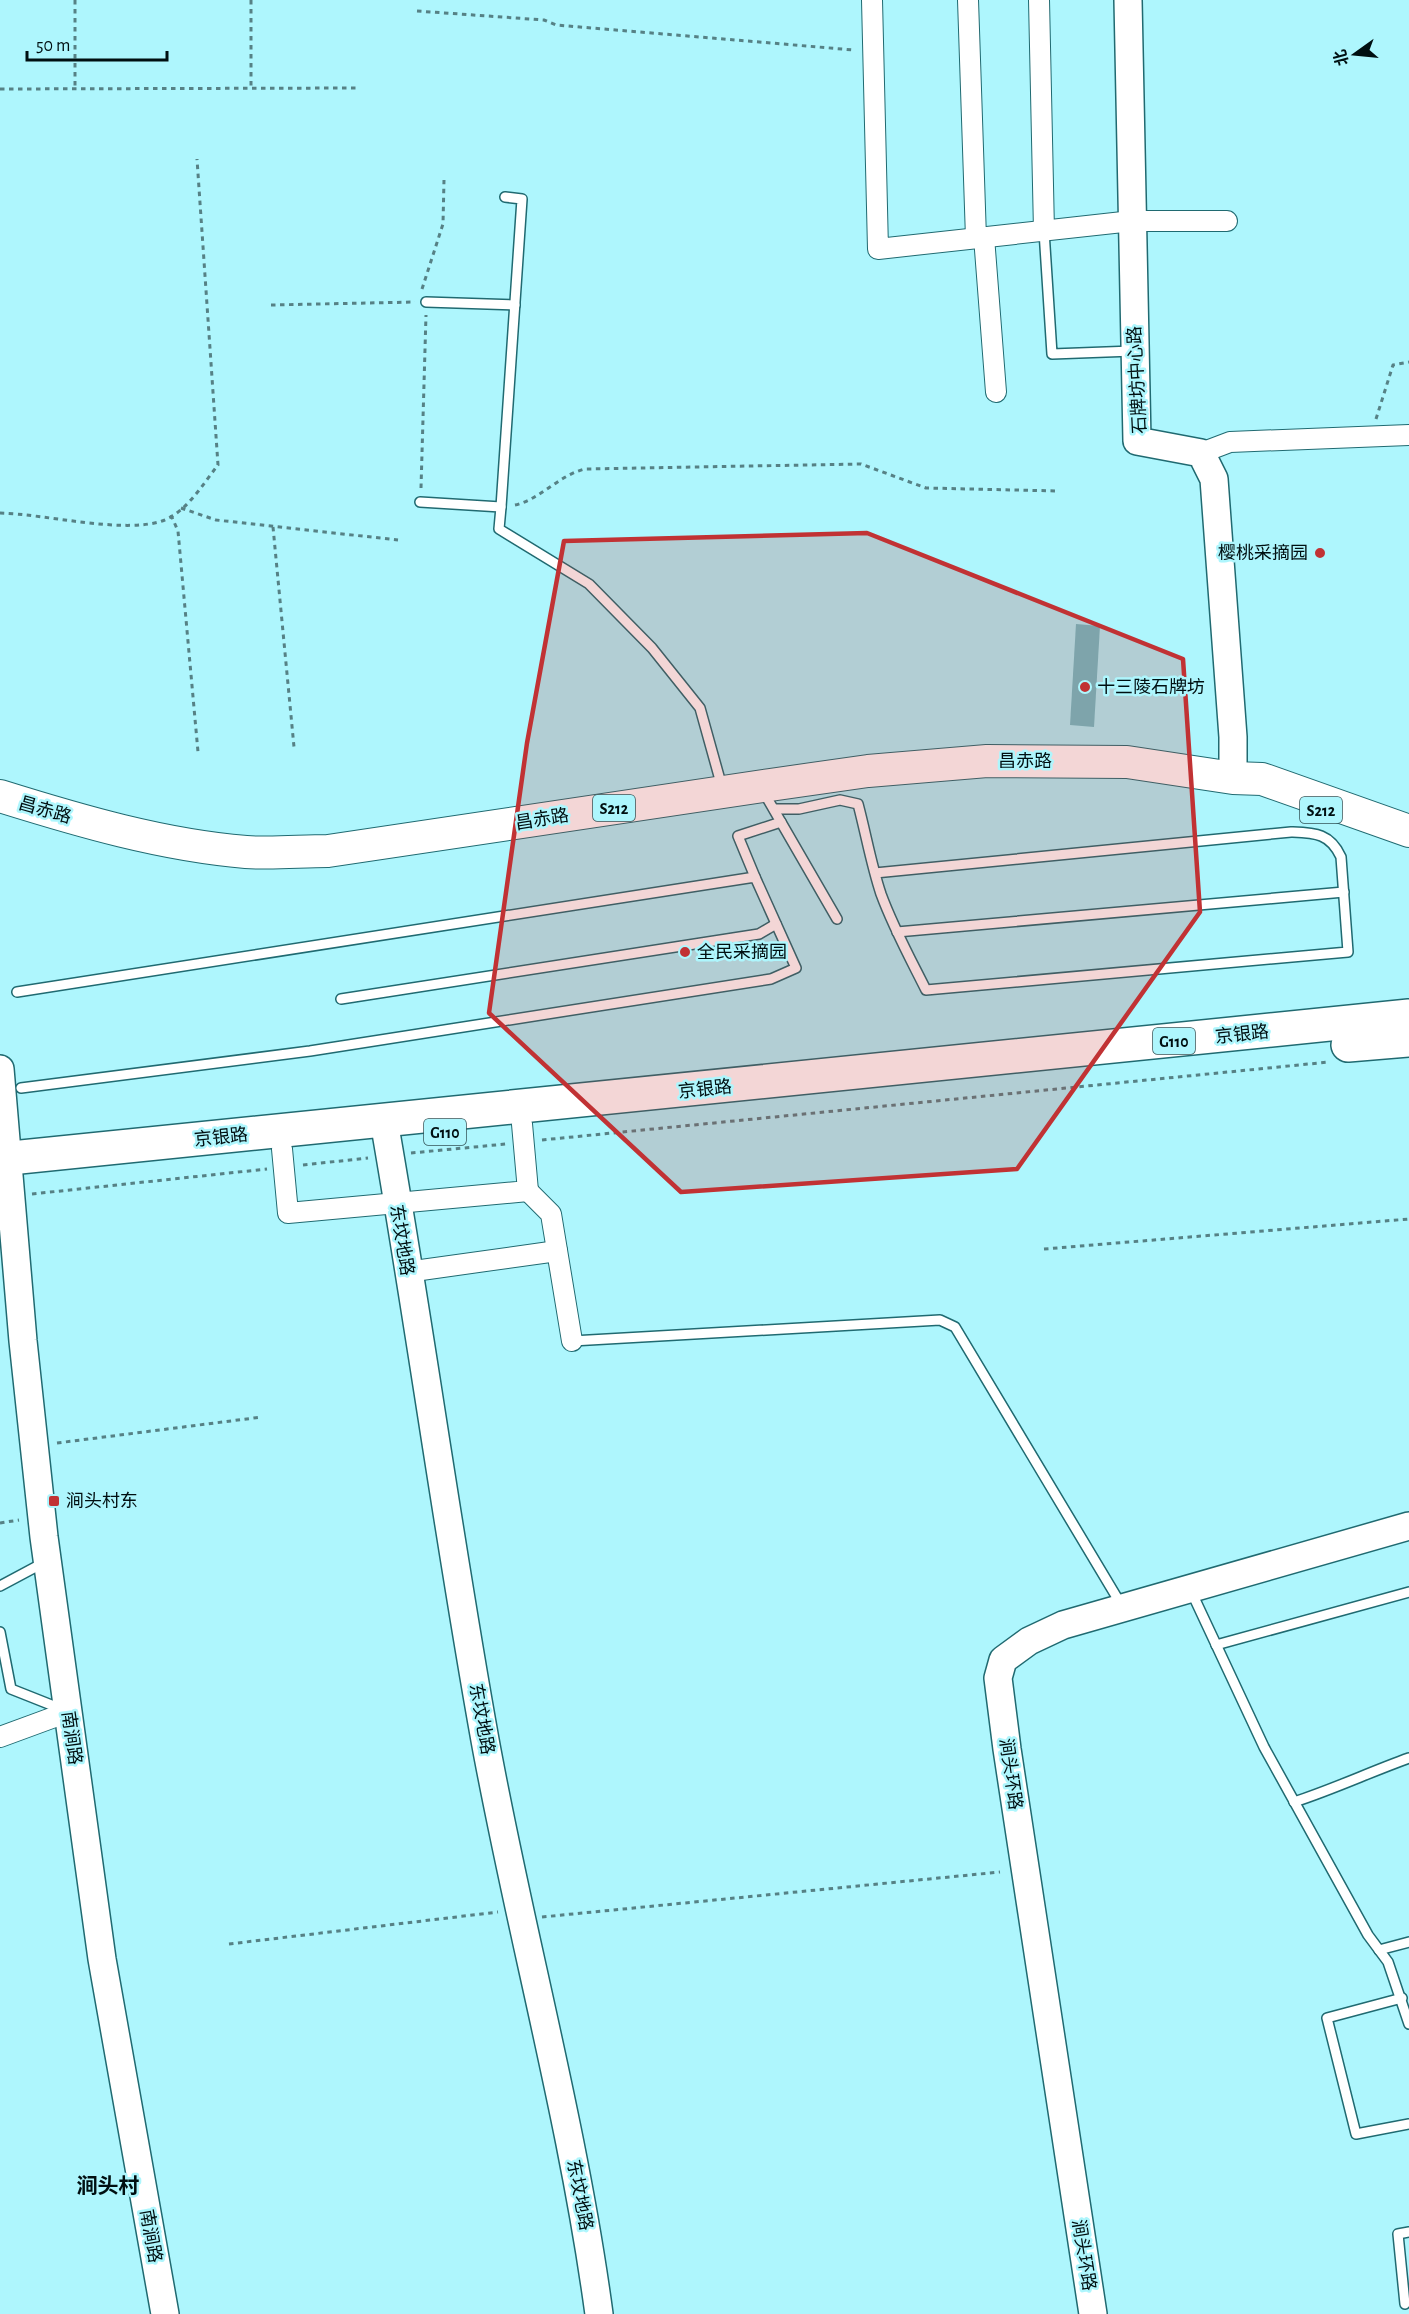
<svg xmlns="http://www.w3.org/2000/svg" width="1409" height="2314" font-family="'Alegreya Sans','Noto Sans SC',sans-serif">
<rect width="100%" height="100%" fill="#aef6fd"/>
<path fill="#6dc1ca" d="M 1076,624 L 1100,626 L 1094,727 L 1070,725 Z"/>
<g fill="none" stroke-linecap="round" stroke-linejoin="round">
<defs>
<g id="lane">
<path d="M 1044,231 L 1052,354 L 1133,351"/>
<path d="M 426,302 L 515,305"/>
<path d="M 420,502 L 501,507 L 499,529 L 589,584 L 652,648 L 700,708 L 722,787"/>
<path d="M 501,507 L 522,199 L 505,197"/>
<path d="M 763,791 L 837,919"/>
<path d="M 774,809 L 799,809 L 840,800 L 858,804 C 866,834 871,864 881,894 C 893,927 910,958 926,990 L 1348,952 L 1341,857 C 1330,833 1315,833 1291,832 L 875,873"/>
<path d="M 755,877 L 738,836 L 781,822"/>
<path d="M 897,932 L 1344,892"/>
<path d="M 17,992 L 755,877 L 796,968 L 771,979 L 310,1051 L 21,1088"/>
<path d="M 341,999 L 759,934 L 776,924"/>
<path d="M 572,1341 L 940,1320 L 955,1327 L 1122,1606"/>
<path d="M 0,1586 L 45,1562"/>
<path d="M 1191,1591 L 1264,1747 L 1368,1935 L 1388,1962 L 1409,2024"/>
<path d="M 0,1632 L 11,1689 L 64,1710"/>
<path d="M 1216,1645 L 1409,1592"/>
<path d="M 1294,1802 C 1334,1789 1370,1772 1409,1758"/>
<path d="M 1379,1950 L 1409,1942"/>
<path d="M 1402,1998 L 1327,2018 L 1356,2134 L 1409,2124"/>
<path d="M 1405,2304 L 1398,2234 L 1409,2232"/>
</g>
<g id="street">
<path d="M 872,0 L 878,249 L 1132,221 L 1227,221"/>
<path d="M 968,0 L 976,238"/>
<path d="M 1039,0 L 1044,231"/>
<path d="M 984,237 L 996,392"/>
<path d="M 1201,453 L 1230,442 L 1409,435"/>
<path d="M 282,1149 L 288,1213 L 528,1191 L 522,1124"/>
<path d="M 528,1191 L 551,1214 L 572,1341"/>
<path d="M 407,1272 L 557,1251"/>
<path d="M 0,1737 L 68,1712"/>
</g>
<g id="secondary">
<path d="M 1128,0 L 1137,441 L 1201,453 L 1214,479 L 1233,737 L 1233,778"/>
<path d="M 0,1069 L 23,1341 L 44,1537 L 102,1959 L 165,2314"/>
<path d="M 384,1121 C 420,1327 448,1535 485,1740 C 520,1932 573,2121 599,2314"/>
<path d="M 1093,2314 L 1007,1749 L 998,1678 L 1003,1660 L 1029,1641 L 1063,1625 L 1409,1526"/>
</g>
<path id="primary" d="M 0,796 C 80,821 162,845 246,852 C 273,854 301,851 328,851 L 770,785 L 868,771 L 987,761 L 1127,762 L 1233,778 L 1262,779 L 1409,831"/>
<g id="highway">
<path d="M 1348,1045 L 1409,1040"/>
<path d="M 0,1159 L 1409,1016"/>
</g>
</defs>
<use href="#lane" stroke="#206a71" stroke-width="12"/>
<use href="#street" stroke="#206a71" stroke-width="22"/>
<use href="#secondary" stroke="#206a71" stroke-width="30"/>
<use href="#primary" stroke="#206a71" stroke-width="34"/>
<use href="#highway" stroke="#206a71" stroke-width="36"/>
<g stroke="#568185" stroke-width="3" stroke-dasharray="4.5 4.5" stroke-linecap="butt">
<path d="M 75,0 L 75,89"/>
<path d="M 251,0 L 251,88"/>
<path d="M 417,11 L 544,20 L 556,25 L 854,50"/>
<path d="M 0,89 L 356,88"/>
<path d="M 422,289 L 443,224 L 444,180"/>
<path d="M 271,305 L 415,302"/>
<path d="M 1376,419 L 1393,365 L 1409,362"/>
<path d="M 421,488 L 426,315"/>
<path d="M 515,505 C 541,499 559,475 585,469 L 861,464 L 926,488 L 1059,491"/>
<path d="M 181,508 L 216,520 L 398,540"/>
<path d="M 0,513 C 45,514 122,534 162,521 C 186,513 203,484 218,465 L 197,159"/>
<path d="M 171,515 L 178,531 L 198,752"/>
<path d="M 273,527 L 294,747"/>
<path d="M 542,1140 L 1329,1062"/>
<path d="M 411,1153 L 506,1144"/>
<path d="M 303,1165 L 368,1158"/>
<path d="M 32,1194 L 267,1169"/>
<path d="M 1044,1249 L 1409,1219"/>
<path d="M 57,1443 L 262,1417"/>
<path d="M 0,1523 L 19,1520"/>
<path d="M 542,1917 L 1000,1872"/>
<path d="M 229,1944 L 498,1912"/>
</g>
<use href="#lane" stroke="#fff" stroke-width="9"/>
<use href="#street" stroke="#fff" stroke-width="20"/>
<use href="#secondary" stroke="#fff" stroke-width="27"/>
<use href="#primary" stroke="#fff" stroke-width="32"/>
<use href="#highway" stroke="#fff" stroke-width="33"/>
</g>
<path fill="#c13234" fill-opacity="0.2" stroke="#c13234" stroke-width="4.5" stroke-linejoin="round" d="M 867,533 L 1183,659 L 1200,912 L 1017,1169 L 681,1192 L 489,1013 L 527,743 L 564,541 Z"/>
<g fill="#c13234" stroke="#aef6fd" stroke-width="2">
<circle cx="1320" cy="553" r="6"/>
<circle cx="1085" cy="687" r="6"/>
<circle cx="685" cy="952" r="6"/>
<rect x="48" y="1495" width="12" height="12" rx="3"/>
</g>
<g text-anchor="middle" stroke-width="5" stroke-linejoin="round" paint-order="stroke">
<g fill="#aef6fd" stroke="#345458" stroke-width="1.5">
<rect x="593" y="795" width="42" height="26" rx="4.5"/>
<rect x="1300" y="797" width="42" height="26" rx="4.5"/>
<rect x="1153" y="1028" width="42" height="26" rx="4.5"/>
<rect x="424" y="1119" width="42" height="26" rx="4.5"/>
</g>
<g font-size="16" font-weight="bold" fill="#000f11">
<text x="614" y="814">S212</text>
<text x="1321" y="816">S212</text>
<text x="1174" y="1047">G110</text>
<text x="445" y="1138">G110</text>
</g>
<g font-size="18" fill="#000f11" stroke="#aef6fd">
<text transform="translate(1137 380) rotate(-93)" y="6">石牌坊中心路</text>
<text x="1025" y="767">昌赤路</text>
<text transform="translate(45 810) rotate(16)" y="6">昌赤路</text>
<text transform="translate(542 819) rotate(-9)" y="6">昌赤路</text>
<text transform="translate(1242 1034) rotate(-6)" y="6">京银路</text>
<text transform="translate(705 1089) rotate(-6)" y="6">京银路</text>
<text transform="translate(221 1137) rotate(-6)" y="6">京银路</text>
<text transform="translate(402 1240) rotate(81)" y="6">东坟地路</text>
<text transform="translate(482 1719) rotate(80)" y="6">东坟地路</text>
<text transform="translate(72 1738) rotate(82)" y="6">南涧路</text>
<text transform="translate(1011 1774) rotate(82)" y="6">涧头环路</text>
<text transform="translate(580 2195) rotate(79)" y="6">东坟地路</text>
<text transform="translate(151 2236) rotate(80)" y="6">南涧路</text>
<text transform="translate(1084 2255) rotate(81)" y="6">涧头环路</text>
</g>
<g font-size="18" fill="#000f11" stroke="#aef6fd" text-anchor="start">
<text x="1308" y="559" text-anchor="end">樱桃采摘园</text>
<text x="1097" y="693">十三陵石牌坊</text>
<text x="697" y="958">全民采摘园</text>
<text x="66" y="1507">涧头村东</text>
</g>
<g font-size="21" font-weight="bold" fill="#000f11" stroke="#aef6fd">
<text x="108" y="2193">涧头村</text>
</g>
</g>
<g transform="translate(1355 54) rotate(255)" stroke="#aef6fd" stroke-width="4.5" paint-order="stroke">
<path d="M0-4.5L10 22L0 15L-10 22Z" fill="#000f11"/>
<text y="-9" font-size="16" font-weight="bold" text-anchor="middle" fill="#000f11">北</text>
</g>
<path d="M27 51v9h140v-9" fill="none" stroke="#000f11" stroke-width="3"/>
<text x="36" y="51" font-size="18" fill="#000f11" stroke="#aef6fd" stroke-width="4.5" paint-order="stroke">50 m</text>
</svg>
